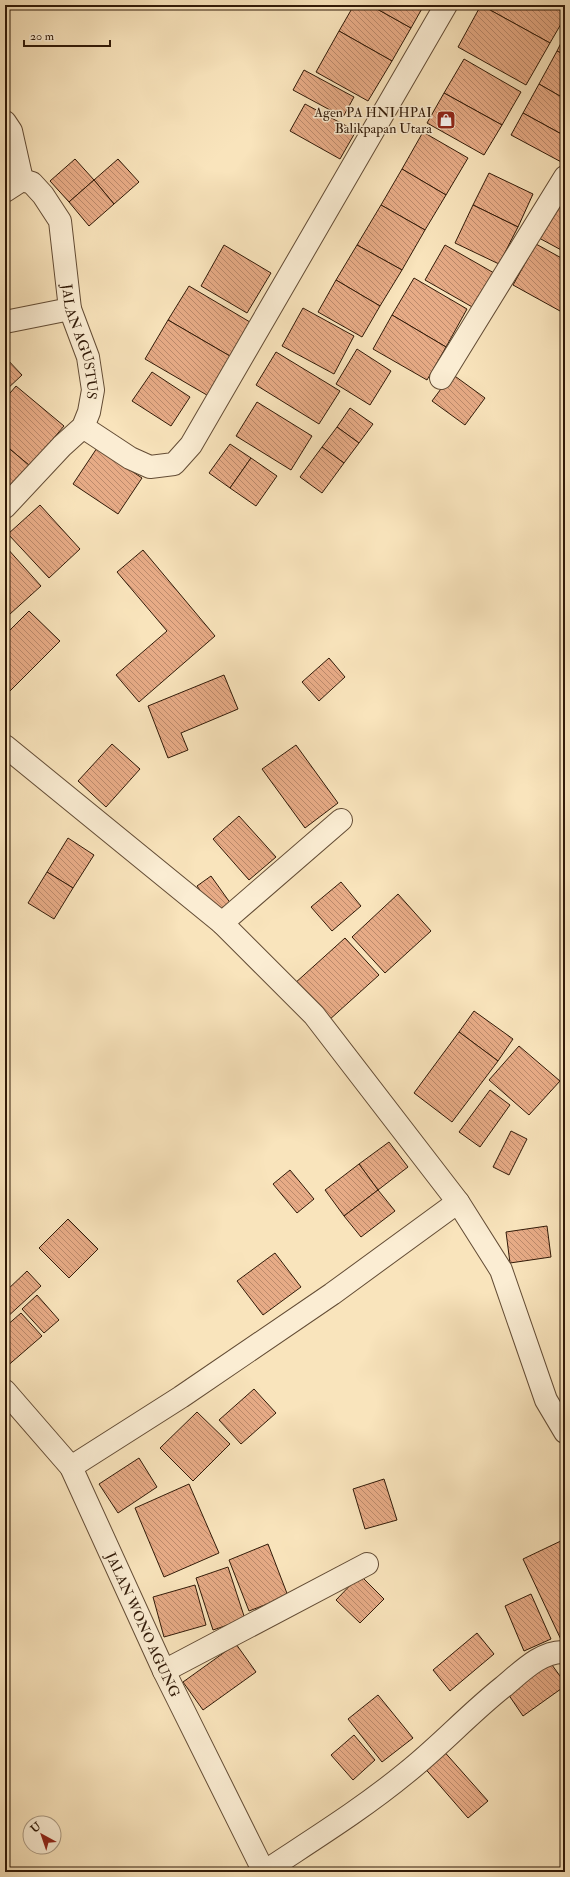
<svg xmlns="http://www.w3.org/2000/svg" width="570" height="1877" font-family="'IM FELL Double Pica',serif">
<defs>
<pattern id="building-back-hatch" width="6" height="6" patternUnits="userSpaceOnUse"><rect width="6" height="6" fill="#e7ab86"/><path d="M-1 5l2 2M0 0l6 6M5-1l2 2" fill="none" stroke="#bc8a6c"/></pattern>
</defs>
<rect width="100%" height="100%" fill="#f9e4bc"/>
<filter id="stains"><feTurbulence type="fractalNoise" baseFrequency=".005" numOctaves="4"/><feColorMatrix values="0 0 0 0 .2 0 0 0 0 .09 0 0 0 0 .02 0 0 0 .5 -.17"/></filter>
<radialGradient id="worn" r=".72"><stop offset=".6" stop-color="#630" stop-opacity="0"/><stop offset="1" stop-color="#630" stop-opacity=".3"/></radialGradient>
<g fill="url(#building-back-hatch)" stroke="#311a08">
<path d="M 354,5 L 370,5 L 411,28 L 392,61 L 339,31 Z"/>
<path d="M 370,5 L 424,5 L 411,28 Z"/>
<path d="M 481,5 L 565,5 L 565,17 L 550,43 Z"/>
<path d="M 481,5 L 550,43 L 526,85 L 458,47 Z"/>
<path d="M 339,31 L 392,61 L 368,101 L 316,72 Z"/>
<path d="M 565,35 L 565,55 L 557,51 Z"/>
<path d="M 557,51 L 565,55 L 565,99 L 539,84 Z"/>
<path d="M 464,59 L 521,92 L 502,125 L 444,93 Z"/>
<path d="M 304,70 L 354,97 L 343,117 L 293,90 Z"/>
<path d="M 539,84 L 565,99 L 565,136 L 523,113 Z"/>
<path d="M 444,93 L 502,125 L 484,155 L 427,123 Z"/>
<path d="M 305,104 L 356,131 L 340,159 L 290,131 Z"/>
<path d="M 523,113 L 565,136 L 565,164 L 511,135 Z"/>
<path d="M 423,132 L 468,158 L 446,195 L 402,169 Z"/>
<path d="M 75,159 L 94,180 L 69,202 L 50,181 Z"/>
<path d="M 118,159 L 139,182 L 114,204 L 94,180 Z"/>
<path d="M 402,169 L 446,195 L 425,230 L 381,205 Z"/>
<path d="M 489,173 L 533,194 L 518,227 L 473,205 Z"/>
<path d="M 94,180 L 114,204 L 89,226 L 69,202 Z"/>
<path d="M 565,196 L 565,252 L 539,238 Z"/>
<path d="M 381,205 L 425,230 L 402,270 L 357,245 Z"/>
<path d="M 473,205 L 518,227 L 499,264 L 455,243 Z"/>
<path d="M 536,244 L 565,260 L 565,302 L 560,311 L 513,285 Z"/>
<path d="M 224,245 L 271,273 L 247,313 L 201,286 Z"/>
<path d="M 357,245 L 402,270 L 380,306 L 336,280 Z"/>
<path d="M 445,245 L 494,273 L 474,308 L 425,280 Z"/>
<path d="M 414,278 L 467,309 L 446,347 L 392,315 Z"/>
<path d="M 336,280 L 380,306 L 362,337 L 318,312 Z"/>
<path d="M 189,286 L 255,325 L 235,359 L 168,320 Z"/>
<path d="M 303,308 L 354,336 L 334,374 L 282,346 Z"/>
<path d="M 392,315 L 446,347 L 427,380 L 373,349 Z"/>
<path d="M 168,320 L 235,359 L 212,398 L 145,359 Z"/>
<path d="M 357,349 L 391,371 L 370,405 L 336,384 Z"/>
<path d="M 276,352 L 340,391 L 319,424 L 256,385 Z"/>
<path d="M 5,357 L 22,375 L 5,391 Z"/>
<path d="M 152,372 L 190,397 L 171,426 L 132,401 Z"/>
<path d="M 452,374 L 485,398 L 465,425 L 432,401 Z"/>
<path d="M 16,386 L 64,426 L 30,466 L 5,445 L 5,399 Z"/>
<path d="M 257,402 L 312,436 L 291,470 L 236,436 Z"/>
<path d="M 350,408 L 373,424 L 359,443 L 337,427 Z"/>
<path d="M 337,427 L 359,443 L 344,463 L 322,447 Z"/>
<path d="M 230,444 L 251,458 L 230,488 L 209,473 Z"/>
<path d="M 5,445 L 30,466 L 5,496 Z"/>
<path d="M 322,447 L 344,463 L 322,493 L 300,477 Z"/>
<path d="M 97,448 L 142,478 L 118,514 L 73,484 Z"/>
<path d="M 251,458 L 277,476 L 256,506 L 230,488 Z"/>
<path d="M 40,505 L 80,549 L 49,578 L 8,534 Z"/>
<path d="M 6,547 L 41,586 L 10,614 L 5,608 L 5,548 Z"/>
<path d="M 143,550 L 215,636 L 139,702 L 116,675 L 167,631 L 117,572 Z"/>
<path d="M 29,611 L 60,641 L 5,696 L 5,635 Z"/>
<path d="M 329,658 L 345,677 L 319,701 L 302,682 Z"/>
<path d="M 224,675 L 238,709 L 181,733 L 188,750 L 168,758 L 148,706 Z"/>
<path d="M 112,744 L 140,769 L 106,807 L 78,781 Z"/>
<path d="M 296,745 L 338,803 L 305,828 L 262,769 Z"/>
<path d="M 239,816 L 276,857 L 249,880 L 213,839 Z"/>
<path d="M 68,838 L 94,855 L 73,888 L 47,872 Z"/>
<path d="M 47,872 L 73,888 L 54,919 L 28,903 Z"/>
<path d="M 211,876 L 231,904 L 217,914 L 197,886 Z"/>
<path d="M 341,882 L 361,906 L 332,931 L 311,907 Z"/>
<path d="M 398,894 L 431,931 L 385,973 L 352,937 Z"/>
<path d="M 345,938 L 379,975 L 328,1021 L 294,984 Z"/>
<path d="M 474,1011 L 513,1039 L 498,1061 L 459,1032 Z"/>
<path d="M 459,1032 L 498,1061 L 452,1122 L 414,1093 Z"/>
<path d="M 519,1046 L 560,1081 L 529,1115 L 489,1080 Z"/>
<path d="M 490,1090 L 510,1105 L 480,1147 L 459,1132 Z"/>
<path d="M 511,1131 L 527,1139 L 509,1175 L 493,1167 Z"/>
<path d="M 389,1142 L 408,1167 L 378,1190 L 359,1164 Z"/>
<path d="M 359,1164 L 378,1190 L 344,1216 L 325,1190 Z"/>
<path d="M 290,1170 L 314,1199 L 297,1213 L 273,1184 Z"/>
<path d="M 378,1190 L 395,1211 L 361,1237 L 344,1216 Z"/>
<path d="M 68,1219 L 98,1249 L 69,1278 L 39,1248 Z"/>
<path d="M 565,1221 L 565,1241 L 562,1222 Z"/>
<path d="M 547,1226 L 551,1257 L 510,1263 L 506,1232 Z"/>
<path d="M 275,1253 L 301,1287 L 263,1315 L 237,1281 Z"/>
<path d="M 27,1271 L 41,1286 L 5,1319 L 5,1292 Z"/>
<path d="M 37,1295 L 59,1320 L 44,1333 L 22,1309 Z"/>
<path d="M 21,1313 L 42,1336 L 5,1368 L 5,1327 Z"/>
<path d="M 254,1389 L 276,1413 L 241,1444 L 219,1420 Z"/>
<path d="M 197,1412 L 230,1444 L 193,1481 L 160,1448 Z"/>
<path d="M 139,1458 L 157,1487 L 118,1513 L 99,1484 Z"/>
<path d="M 384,1479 L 397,1520 L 365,1529 L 353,1489 Z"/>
<path d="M 189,1484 L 219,1553 L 164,1577 L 135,1508 Z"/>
<path d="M 565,1539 L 565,1646 L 564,1646 L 523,1559 Z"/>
<path d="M 268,1544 L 288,1596 L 249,1611 L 229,1560 Z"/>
<path d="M 228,1567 L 245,1619 L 213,1630 L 196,1578 Z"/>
<path d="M 360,1575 L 384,1599 L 360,1623 L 336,1600 Z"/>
<path d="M 195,1585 L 206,1625 L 164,1637 L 153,1597 Z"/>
<path d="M 531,1594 L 551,1639 L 524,1651 L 505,1606 Z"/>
<path d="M 477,1633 L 494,1654 L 450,1691 L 433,1670 Z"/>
<path d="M 236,1644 L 256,1672 L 203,1710 L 183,1682 Z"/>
<path d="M 547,1658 L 565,1683 L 565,1686 L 523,1716 L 504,1688 Z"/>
<path d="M 378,1695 L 413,1738 L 382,1762 L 348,1719 Z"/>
<path d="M 354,1735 L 375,1760 L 353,1780 L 331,1755 Z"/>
<path d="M 441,1748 L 488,1801 L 468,1818 L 422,1765 Z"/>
</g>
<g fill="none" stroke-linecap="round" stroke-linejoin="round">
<defs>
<g id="street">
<path d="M 5,122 L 11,131 L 22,180"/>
<path id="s1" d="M 5,191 L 22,180 L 32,183 L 43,195 L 60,221 L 70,309 L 88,357 L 93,390 L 89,412 L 83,427 L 62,446 L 5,507"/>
<path d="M 5,322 L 70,309"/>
<path d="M 441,378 L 565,177"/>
<path d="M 83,427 L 130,458 L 150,467 L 174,464 L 191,445 L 446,5"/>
<path d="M 5,746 L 222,923 L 314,1015 L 458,1202 L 501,1270 L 546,1400 L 565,1432"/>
<path d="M 222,923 L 341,820"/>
<path id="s2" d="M 5,1391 L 71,1467 L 164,1671 L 264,1872"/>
<path d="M 71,1467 L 181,1397 L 332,1294 L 458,1202"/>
<path d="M 164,1671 L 367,1564"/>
<path d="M 264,1872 C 312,1840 361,1810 406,1773 C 440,1746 469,1714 503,1687 C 520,1673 542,1650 565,1652"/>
</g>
</defs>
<use href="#street" stroke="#634c35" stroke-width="24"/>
<use href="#street" stroke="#fbedd3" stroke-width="22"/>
</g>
<defs>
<symbol id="shop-square" viewBox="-11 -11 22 22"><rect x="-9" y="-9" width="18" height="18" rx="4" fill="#8f2418" stroke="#fbedd3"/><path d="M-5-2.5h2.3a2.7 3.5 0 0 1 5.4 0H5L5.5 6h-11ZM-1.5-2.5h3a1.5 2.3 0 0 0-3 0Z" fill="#fff"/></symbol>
</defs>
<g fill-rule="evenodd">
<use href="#shop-square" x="435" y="109" width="22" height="22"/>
</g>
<g text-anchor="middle" stroke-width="3" stroke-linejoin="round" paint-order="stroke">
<g font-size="14" fill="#311a08" stroke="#fbedd3" text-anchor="end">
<text x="432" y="117">Agen PA HNI HPAI<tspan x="432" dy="16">Balikpapan Utara</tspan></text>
</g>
<g font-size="14" fill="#311a08" stroke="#fbedd3">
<text dy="5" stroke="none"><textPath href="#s1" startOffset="201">JALAN AGUSTUS</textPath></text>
<text dy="5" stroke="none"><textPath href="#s2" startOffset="274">JALAN WONO AGUNG</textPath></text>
</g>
</g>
<rect width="570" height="1877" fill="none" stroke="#f9e4bc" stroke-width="20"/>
<rect x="6" y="6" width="558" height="1865" fill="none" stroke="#311a08" stroke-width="2"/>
<rect x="10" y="10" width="550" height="1857" fill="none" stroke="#311a08"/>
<g transform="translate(42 1835) rotate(320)"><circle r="19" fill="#fbedd3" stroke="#aa9982"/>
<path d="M0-3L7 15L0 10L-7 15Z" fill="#8f2418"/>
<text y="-6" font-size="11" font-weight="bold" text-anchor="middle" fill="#311a08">U</text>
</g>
<path d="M24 40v6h86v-6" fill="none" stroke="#311a08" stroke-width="2"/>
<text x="30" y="40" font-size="12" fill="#311a08" stroke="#fbedd3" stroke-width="3" paint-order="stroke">20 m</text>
<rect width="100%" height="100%" filter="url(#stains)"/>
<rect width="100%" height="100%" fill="url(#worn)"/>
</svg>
